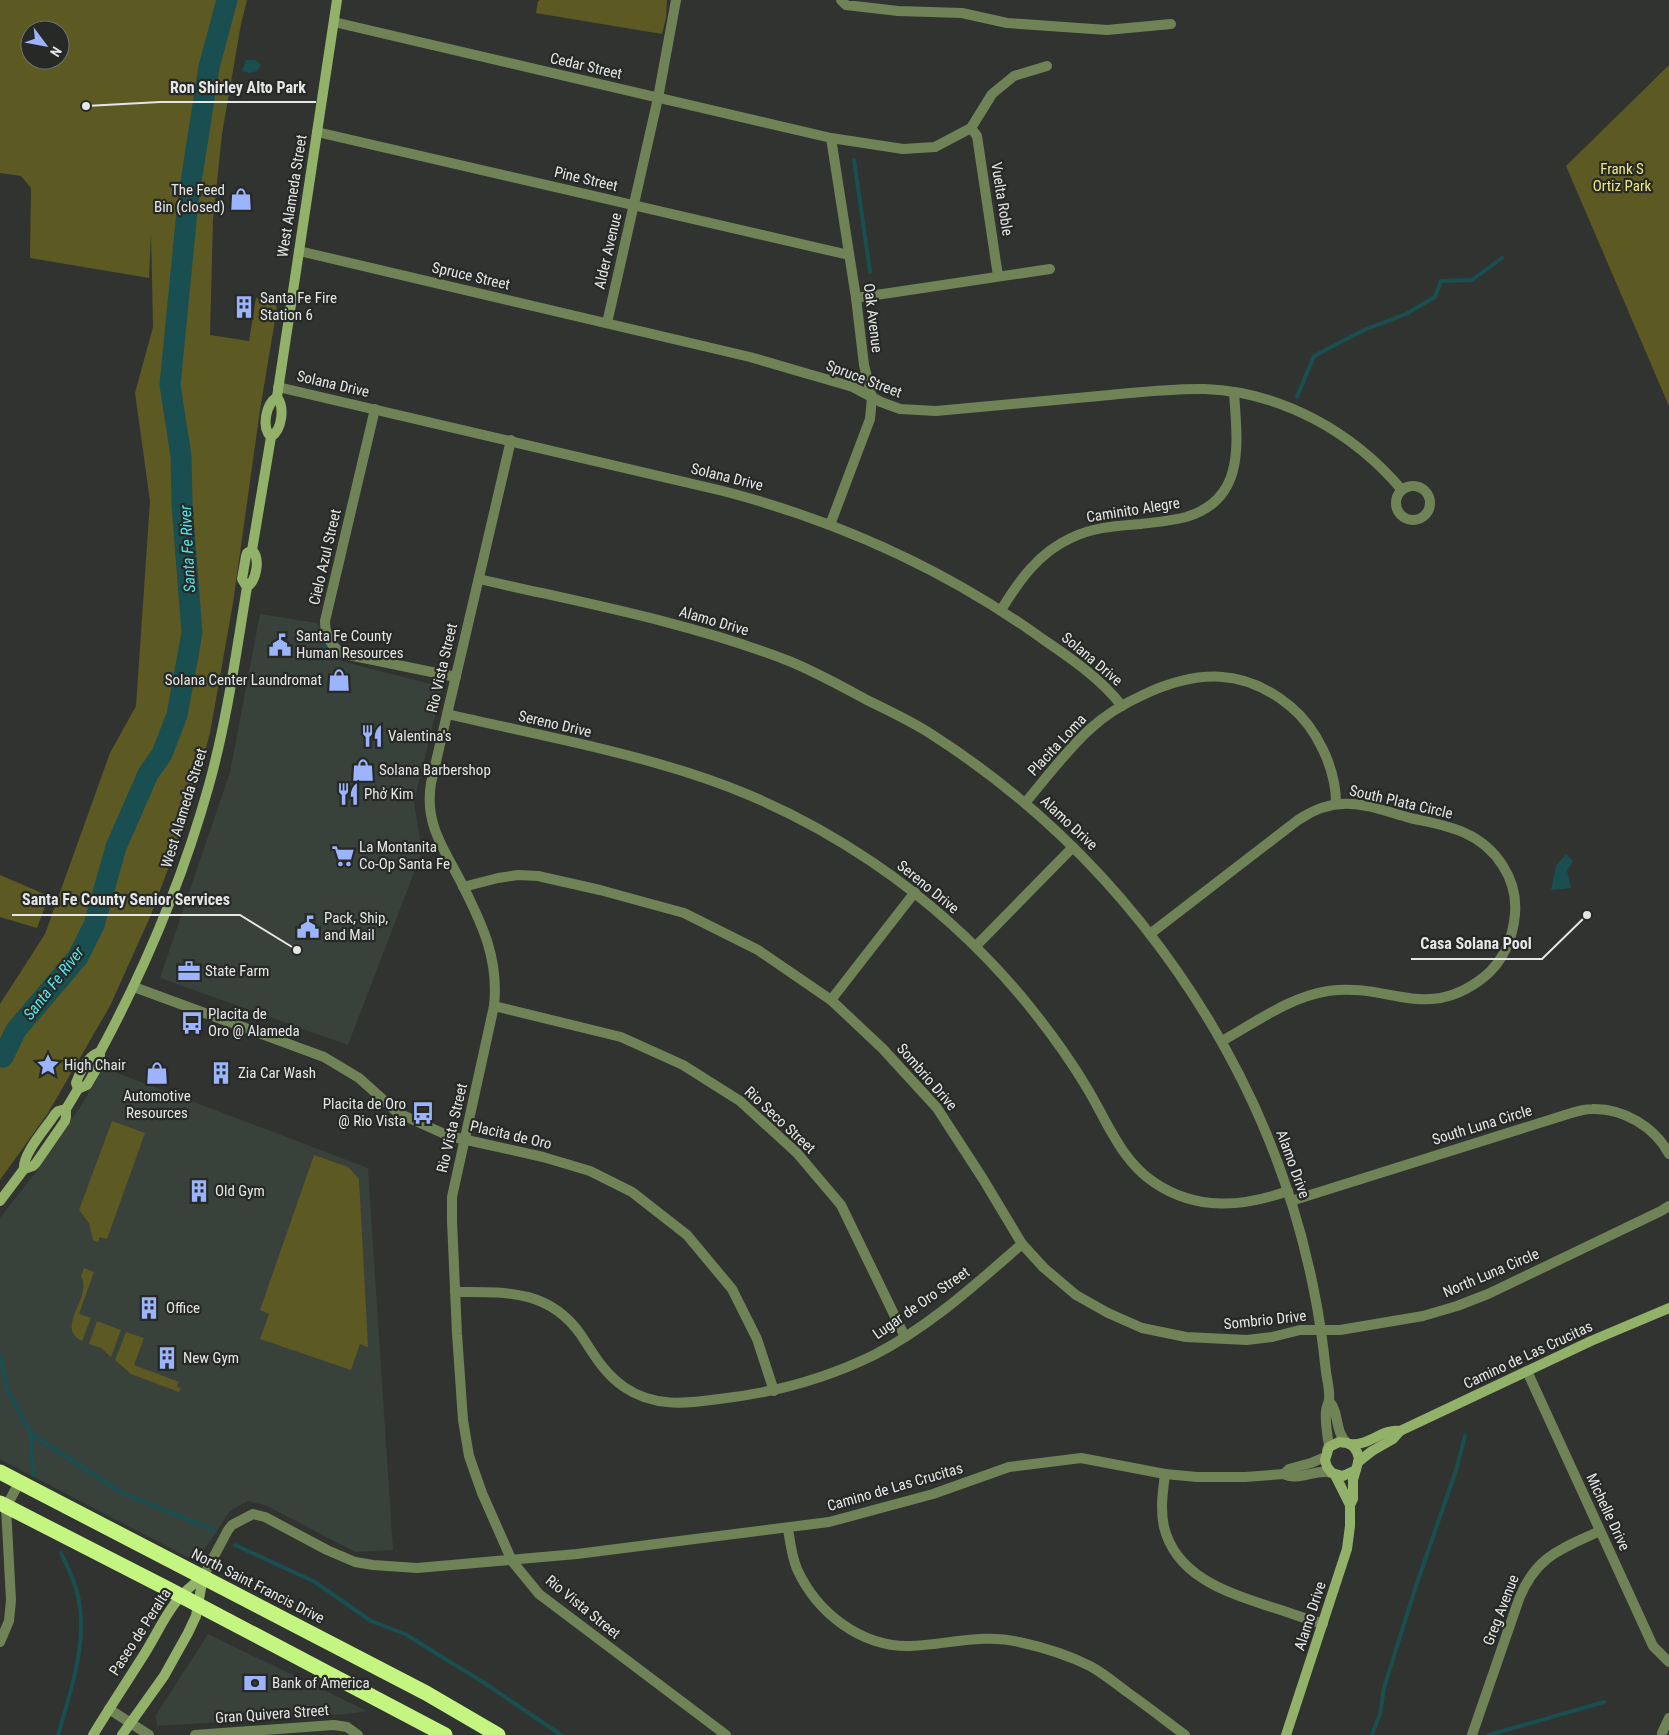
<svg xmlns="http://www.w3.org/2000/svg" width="1669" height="1735" font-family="'Roboto Condensed',sans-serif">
<rect width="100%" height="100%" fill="#303330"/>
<g fill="#39413b">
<path d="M 260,614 L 317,623 L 341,661 L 442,687 L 414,802 L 422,852 L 348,1045 L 160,978 L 230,772 Z"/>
<path d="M 104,1068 L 368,1168 L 393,1550 L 355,1552 L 267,1506 L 248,1501 L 230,1511 L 205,1549 L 193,1560 L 0,1459 L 0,1218 L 39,1168 L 78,1110 Z"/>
<path d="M 208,1634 L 367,1711 L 348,1714 L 157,1726 L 156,1715 Z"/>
</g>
<g fill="#5d5923" fill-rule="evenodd">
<path d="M 0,0 L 247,0 L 241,24 L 222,134 L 213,220 L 210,335 L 249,341 L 256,298 L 275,301 L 277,308 L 260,410 L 233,603 L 210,733 L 185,824 L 150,917 L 110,1006 L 48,1113 L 0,1180 L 0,1004 L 45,934 L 110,753 L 136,706 L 150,501 L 135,393 L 153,327 L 151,234 L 149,278 L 30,258 L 31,188 L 21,176 L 0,173 ZM 30,30 L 60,30 L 60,60 L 30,60 Z"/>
<path d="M 540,0 L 667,0 L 666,18 L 662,34 L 536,13 L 538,1 Z"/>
<path d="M 1669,65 L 1669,406 L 1566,166 Z"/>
<path d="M 0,875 L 49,896 L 37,928 L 0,917 Z"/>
<path d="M 112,1121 L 145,1133 L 107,1239 L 100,1237 L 98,1242 L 93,1240 L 89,1223 L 79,1210 Z"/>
<path d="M 314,1155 L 348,1167 L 359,1179 L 368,1347 L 360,1344 L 351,1370 L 260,1339 L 269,1314 L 260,1310 Z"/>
<path d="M 84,1268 L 94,1272 L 79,1314 L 91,1318 L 82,1341 C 54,1328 93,1298 81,1276 Z"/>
<path d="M 97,1321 L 121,1330 L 111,1357 L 101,1348 L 89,1344 Z"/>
<path d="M 126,1332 L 144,1338 L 134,1365 L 179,1382 L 177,1387 L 181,1388 L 179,1392 L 131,1374 L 115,1360 Z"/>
</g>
<g fill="#194f51">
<path d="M 246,60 L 255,60 L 261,65 L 257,71 L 249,73 L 242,71 Z"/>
<path d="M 1566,854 L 1573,861 L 1567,871 L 1571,888 L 1551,890 L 1556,866 Z"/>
</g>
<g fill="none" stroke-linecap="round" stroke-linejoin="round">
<g stroke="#194f51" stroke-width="4">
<path d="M 854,160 L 870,272"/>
<path d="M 1297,397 L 1314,356 L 1364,330 L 1406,314 L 1435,297 L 1441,281 L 1472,280 L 1502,258"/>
<path d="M 320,661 L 325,645"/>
<path d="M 0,1356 L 8,1391 L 31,1434 L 122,1493 L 214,1530"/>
<path d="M 31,1434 L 33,1475"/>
<path d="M 235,1545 L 315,1582 L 371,1621 L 405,1634 L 486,1684 L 561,1735"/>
<path d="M 58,1735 C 71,1690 88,1642 78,1596 C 75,1581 67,1566 61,1553"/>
<path d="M 1372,1735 L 1380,1714 L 1384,1688 L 1414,1592 L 1456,1470 L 1465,1436"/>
<path d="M 1489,1735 L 1604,1702"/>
</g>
<path stroke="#194f51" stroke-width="21" d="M 3,1057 L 16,1030 L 78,957 L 94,925 L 116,847 L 148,774 L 162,754 L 177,715 L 192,633 L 182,504 L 181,456 L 170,385 L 188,201 L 209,67 L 227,0"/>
<g stroke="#708357" stroke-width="10">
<path d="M 841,0 L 846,5 L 898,11 L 962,13 L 1007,23 L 1107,30 L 1171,24"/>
<path d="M 334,22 L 831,138 L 903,149 L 935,147 L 971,128 L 992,94 L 1014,76 L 1047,66"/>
<path d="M 971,128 L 977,136 L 998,276"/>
<path d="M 317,132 L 849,255"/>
<path d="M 299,251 L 750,357 L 853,387 L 881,402 L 900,409 L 936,411 C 990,406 1045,401 1099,396 C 1134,393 1170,388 1205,389 C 1282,392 1353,432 1402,490"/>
<path d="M 856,298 L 1050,269"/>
<path d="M 607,323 L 658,98 L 676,0"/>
<path d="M 278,387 L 723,491 C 838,521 947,570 1044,640 C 1072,659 1101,679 1122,706"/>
<path d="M 375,409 L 325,621 C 325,636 331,647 344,654 L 456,677"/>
<path d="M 511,440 L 431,783 C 424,825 445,850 463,886 C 483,926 499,960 494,1006 L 452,1197 L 452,1221 L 457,1334 L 463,1420 L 469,1456 L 482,1493 L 512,1561 L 539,1594 L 726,1735"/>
<circle cx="1413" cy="503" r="17"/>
<path d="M 830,525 L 870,419 L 872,397 L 864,365 L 856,298 L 831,138"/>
<path d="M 479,579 C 583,603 689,622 789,661 C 816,672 841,686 867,700 C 889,711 911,721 931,734 C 1125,858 1267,1060 1313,1286 C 1319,1314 1323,1343 1326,1372 C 1327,1380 1330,1390 1329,1399 C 1329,1403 1326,1407 1326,1411 C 1325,1422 1327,1434 1329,1445 L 1327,1450"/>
<path d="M 1001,610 C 1019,581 1038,553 1071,538 C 1093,527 1117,526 1141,524 C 1156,522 1171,521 1186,517 C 1247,499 1237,441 1234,392"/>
<path d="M 447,714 C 529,733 612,748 692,774 C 820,815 935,894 1021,996 C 1045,1025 1068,1056 1087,1088 C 1107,1121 1121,1161 1155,1183 C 1197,1211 1243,1207 1288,1191"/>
<path d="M 1025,803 C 1046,778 1066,751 1090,729 C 1106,714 1125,703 1145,694 C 1197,670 1244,668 1290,706 C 1317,728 1336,769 1336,803"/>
<path d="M 463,887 L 498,878 L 518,875 L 538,876 L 600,890 L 684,913 L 758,950 L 831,1000 L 883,1049 L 937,1108 L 983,1179 L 1022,1244 L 1044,1268 L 1076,1295 L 1108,1313 L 1142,1328 L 1186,1337 L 1247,1340 L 1272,1337 L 1300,1330 L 1340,1330 L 1423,1316 L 1457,1306 L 1488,1294 L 1661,1211 L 1669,1206"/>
<path d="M 1150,934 L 1298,820 C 1339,792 1367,806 1410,818 C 1428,822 1448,825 1465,833 C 1496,847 1518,879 1515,914 C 1513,938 1503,962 1484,977 C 1426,1023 1389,982 1328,991 C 1289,997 1255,1023 1222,1041"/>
<path d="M 976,946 L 1073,847"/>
<path d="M 134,987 L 324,1057 L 359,1078 L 398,1113 L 449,1136 L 543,1157 L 590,1171 L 632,1192 L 687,1235 L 732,1289 L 757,1339 L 774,1391"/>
<path d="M 831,1000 L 915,892"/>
<path d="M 494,1006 L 621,1037 L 683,1065 L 740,1101 L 797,1153 L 841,1205 L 905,1337"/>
<path d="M 1291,1201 L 1565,1115 C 1574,1112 1583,1109 1592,1109 C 1623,1108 1655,1127 1669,1154"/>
<path d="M 455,1292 C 505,1292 549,1289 581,1335 C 594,1355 604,1373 624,1387 C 653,1407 685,1404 719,1399 C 773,1393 825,1379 874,1355 C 929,1327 976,1284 1022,1244"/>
<path d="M 1527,1371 L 1653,1646 L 1669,1662"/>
<path d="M 1329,1401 C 1340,1413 1334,1431 1347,1443"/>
<path d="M 1165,1474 C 1163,1491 1160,1509 1164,1527 C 1176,1575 1223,1591 1265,1605 C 1284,1611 1304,1618 1323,1624"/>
<path d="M 1284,1474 L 1289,1469 L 1311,1463 L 1325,1457"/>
<path d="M 788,1529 C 790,1542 792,1557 797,1569 C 817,1613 861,1647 910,1646 C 946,1645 982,1633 1019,1642 C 1042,1647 1068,1655 1090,1666 C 1103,1673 1115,1683 1127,1692 C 1147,1706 1166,1721 1185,1735"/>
<path d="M 203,1577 L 228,1530 L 232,1525 L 253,1514 L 265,1517 L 327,1550 L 355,1562 L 373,1565 L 417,1568 L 577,1554 L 829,1522 L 933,1494 L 1009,1467 L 1081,1458 L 1165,1474 L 1197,1477 L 1245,1477 L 1284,1474 C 1298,1482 1317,1468 1332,1473"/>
<path d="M 0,1642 L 9,1621 L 11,1600 L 6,1507 L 19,1483"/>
<path d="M 109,1709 L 149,1735"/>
<path d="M 1662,1733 L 1669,1718"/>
<path d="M 195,1735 L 334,1725 L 347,1727 L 358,1735"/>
<path d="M 1472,1735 L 1519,1599 C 1536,1556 1561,1549 1600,1531"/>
</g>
<g stroke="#92b169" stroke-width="10">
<path d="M 271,437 C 261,427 266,404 277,397"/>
<path d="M 247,587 L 242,579 L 246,556 L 247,553 L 252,550 L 271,437 C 282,430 285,407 277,397 L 337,0"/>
<path d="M 78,1089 L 76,1083 C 80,1072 88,1055 100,1052"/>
<path d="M 24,1169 L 33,1166 L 36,1163 L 65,1121 L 66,1117 L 66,1109 L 78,1089 L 87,1085 L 100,1063 L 100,1052 C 146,967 183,878 209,785 C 227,720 236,654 247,587 C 256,581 261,559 252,550"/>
<path d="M 0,1201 L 24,1169 C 22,1154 47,1127 55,1114 L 58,1111 L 66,1109"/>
<path d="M 1350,1444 C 1369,1446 1383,1428 1400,1431 L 1591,1341 L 1669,1308"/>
<path d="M 1358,1462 L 1372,1451 L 1393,1439 L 1400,1431"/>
<path d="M 1335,1475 L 1350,1505"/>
<path d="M 93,1735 C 110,1707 128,1680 145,1653 C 164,1622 171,1599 203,1577"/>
<path d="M 122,1735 L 164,1676 L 188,1633 L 196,1616 L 203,1577"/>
<path d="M 1286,1735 L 1347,1549 L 1350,1526 L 1350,1505 L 1353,1499 L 1353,1480 L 1359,1459 L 1357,1452 L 1353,1446 L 1347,1443 L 1339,1442 L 1329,1447 L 1325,1460 L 1327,1467 L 1332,1473 L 1343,1476 L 1356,1470"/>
</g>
<g stroke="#c4f581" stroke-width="15">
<path d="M 0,1472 L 426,1693 L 498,1735"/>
<path d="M 0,1503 L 168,1589 L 445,1735"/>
</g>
</g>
<defs>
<symbol id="shop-bare" viewBox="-9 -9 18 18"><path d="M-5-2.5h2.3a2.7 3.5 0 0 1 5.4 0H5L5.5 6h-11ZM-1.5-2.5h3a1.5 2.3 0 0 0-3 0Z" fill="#9cb4fd" stroke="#262926" stroke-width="2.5" paint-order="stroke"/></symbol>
<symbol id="building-bare" viewBox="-9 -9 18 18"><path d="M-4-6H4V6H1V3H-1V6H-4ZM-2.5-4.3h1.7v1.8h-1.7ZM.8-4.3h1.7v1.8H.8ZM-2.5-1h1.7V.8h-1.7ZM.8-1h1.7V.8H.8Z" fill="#9cb4fd" stroke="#262926" stroke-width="2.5" paint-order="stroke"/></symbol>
<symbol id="civic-bare" viewBox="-9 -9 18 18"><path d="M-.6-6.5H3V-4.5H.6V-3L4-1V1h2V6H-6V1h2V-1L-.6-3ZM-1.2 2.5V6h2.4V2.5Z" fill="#9cb4fd" stroke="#262926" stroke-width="2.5" paint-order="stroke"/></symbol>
<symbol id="restaurant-bare" viewBox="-9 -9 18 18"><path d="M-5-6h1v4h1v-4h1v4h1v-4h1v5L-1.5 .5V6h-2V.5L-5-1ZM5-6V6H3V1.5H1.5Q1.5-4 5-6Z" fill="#9cb4fd" stroke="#262926" stroke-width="2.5" paint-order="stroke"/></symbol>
<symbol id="supermarket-bare" viewBox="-9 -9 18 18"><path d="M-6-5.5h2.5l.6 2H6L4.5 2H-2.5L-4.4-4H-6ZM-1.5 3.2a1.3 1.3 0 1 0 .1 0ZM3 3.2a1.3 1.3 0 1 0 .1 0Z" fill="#9cb4fd" stroke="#262926" stroke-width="2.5" paint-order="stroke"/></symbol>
<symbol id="office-bare" viewBox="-9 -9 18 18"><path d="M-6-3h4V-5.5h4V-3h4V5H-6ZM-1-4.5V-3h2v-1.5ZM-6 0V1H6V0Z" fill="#9cb4fd" stroke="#262926" stroke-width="2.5" paint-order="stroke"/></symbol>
<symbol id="bus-bare" viewBox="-9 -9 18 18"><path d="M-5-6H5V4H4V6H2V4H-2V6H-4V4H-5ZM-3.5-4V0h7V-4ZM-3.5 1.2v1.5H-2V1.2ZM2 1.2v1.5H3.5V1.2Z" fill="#9cb4fd" stroke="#262926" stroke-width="2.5" paint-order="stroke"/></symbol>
<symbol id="sight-bare" viewBox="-9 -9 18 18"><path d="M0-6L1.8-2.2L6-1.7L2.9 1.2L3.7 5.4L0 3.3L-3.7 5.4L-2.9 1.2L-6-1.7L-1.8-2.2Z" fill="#9cb4fd" stroke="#262926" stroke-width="2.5" paint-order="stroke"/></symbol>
<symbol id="bank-bare" viewBox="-9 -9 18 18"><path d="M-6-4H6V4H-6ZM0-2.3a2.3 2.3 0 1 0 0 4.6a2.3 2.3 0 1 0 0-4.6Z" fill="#9cb4fd" stroke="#262926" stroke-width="2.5" paint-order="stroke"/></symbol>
</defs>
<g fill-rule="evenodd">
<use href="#shop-bare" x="225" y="183" width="32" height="32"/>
<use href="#building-bare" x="228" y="291" width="32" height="32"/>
<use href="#civic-bare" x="264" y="629" width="32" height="32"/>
<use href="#shop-bare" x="323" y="664" width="32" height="32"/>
<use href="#restaurant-bare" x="356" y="720" width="32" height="32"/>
<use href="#shop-bare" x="347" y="754" width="32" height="32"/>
<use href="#restaurant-bare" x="332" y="778" width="32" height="32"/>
<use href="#supermarket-bare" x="327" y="840" width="32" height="32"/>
<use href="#civic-bare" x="292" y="911" width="32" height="32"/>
<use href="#office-bare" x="173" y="955" width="32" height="32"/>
<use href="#bus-bare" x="176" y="1007" width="32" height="32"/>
<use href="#sight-bare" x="32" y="1049" width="32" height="32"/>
<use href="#shop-bare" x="141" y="1057" width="32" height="32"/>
<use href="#building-bare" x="205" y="1057" width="32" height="32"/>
<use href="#bus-bare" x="407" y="1097" width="32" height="32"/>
<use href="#building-bare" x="183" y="1175" width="32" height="32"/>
<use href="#building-bare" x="133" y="1292" width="32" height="32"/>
<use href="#building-bare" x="151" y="1342" width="32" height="32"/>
<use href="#bank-bare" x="239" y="1667" width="32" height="32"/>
</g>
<g text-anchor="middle" stroke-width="4.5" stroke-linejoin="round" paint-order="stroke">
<g font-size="15" fill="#e5e7e6" stroke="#262926">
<text transform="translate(586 66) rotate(13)" y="5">Cedar Street</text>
<text transform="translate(586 179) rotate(13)" y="5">Pine Street</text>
<text transform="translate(292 196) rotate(-81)" y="5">West Alameda Street</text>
<text transform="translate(1002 199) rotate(81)" y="5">Vuelta Roble</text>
<text transform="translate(608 251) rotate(-77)" y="5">Alder Avenue</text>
<text transform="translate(471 276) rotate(13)" y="5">Spruce Street</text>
<text transform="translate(873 318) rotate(83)" y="5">Oak Avenue</text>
<text transform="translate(864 379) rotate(21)" y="5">Spruce Street</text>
<text transform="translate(333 384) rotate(13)" y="5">Solana Drive</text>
<text transform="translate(727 477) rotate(14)" y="5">Solana Drive</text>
<text transform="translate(1133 510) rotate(-9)" y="5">Caminito Alegre</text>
<text transform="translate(325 557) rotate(-77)" y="5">Cielo Azul Street</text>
<text transform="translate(714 621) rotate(16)" y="5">Alamo Drive</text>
<text transform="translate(1092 659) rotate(40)" y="5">Solana Drive</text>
<text transform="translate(442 668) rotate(-77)" y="5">Rio Vista Street</text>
<text transform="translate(555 724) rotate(13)" y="5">Sereno Drive</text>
<text transform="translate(1057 745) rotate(-47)" y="5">Placita Loma</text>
<text transform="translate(1401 802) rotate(13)" y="5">South Plata Circle</text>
<text transform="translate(184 808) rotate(-73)" y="5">West Alameda Street</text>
<text transform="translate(1069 823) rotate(43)" y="5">Alamo Drive</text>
<text transform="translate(928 887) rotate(39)" y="5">Sereno Drive</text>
<text transform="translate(927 1077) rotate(49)" y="5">Sombrio Drive</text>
<text transform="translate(780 1120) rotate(43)" y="5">Rio Seco Street</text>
<text transform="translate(1482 1125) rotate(-17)" y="5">South Luna Circle</text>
<text transform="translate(452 1128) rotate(-77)" y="5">Rio Vista Street</text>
<text transform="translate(511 1135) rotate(13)" y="5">Placita de Oro</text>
<text transform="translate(1293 1164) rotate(70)" y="5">Alamo Drive</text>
<text transform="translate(1491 1273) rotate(-23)" y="5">North Luna Circle</text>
<text transform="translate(921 1303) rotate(-35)" y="5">Lugar de Oro Street</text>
<text transform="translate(1265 1320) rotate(-6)" y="5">Sombrio Drive</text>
<text transform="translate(1528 1355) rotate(-25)" y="5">Camino de Las Crucitas</text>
<text transform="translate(895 1487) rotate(-16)" y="5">Camino de Las Crucitas</text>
<text transform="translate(1608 1512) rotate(65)" y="5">Michelle Drive</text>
<text transform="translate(258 1586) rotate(27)" y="5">North Saint Francis Drive</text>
<text transform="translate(583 1607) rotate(39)" y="5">Rio Vista Street</text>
<text transform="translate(1501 1610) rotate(-69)" y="5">Greg Avenue</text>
<text transform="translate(1310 1616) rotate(-72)" y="5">Alamo Drive</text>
<text transform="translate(140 1632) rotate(-57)" y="5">Paseo de Peralta</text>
<text transform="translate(272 1714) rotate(-4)" y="5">Gran Quivera Street</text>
</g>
<g font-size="15" fill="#f0e883" stroke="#262926">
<text x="1622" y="174">Frank S<tspan x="1622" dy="17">Ortiz Park</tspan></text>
</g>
<g font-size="15" fill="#e5e7e6" stroke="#262926" text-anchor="start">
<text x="225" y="195" text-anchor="end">The Feed<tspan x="225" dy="17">Bin (closed)</tspan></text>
<text x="260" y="303">Santa Fe Fire<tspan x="260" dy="17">Station 6</tspan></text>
<text x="296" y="641">Santa Fe County<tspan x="296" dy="17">Human Resources</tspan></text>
<text x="322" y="685" text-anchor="end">Solana Center Laundromat</text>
<text x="388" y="741">Valentina's</text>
<text x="379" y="775">Solana Barbershop</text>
<text x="364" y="799">Phở Kim</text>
<text x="359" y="852">La Montanita<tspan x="359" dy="17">Co-Op Santa Fe</tspan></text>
<text x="324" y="923">Pack, Ship,<tspan x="324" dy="17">and Mail</tspan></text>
<text x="205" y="976">State Farm</text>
<text x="208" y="1019">Placita de<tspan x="208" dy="17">Oro @ Alameda</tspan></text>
<text x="64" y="1070">High Chair</text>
<text x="238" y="1078">Zia Car Wash</text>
<text x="157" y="1101" text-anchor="middle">Automotive<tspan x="157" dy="17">Resources</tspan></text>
<text x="406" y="1109" text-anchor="end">Placita de Oro<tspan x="406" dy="17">@ Rio Vista</tspan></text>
<text x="215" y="1196">Old Gym</text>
<text x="166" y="1313">Office</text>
<text x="183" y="1363">New Gym</text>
<text x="272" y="1688">Bank of America</text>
</g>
<g font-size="16" font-style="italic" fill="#51e5eb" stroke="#262926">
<text transform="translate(187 549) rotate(-93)" y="6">Santa Fe River</text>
<text transform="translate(53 983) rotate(-52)" y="6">Santa Fe River</text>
</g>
</g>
<path fill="none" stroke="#e5e7e6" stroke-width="2" d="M86 106L160 102H316M297 950L240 915H12M1587 915L1542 959H1411"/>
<g fill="#e5e7e6" stroke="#262926" stroke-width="2">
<circle cx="86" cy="106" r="5"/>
<circle cx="297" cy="950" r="5"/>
<circle cx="1587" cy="915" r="5"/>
</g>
<g font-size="16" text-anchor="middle" font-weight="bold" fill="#e5e7e6" stroke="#262926" stroke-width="4.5" stroke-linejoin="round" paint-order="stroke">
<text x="238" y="93">Ron Shirley Alto Park</text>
<text x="126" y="905">Santa Fe County Senior Services</text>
<text x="1476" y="949">Casa Solana Pool</text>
</g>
<g transform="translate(45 45) rotate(122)"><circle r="24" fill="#262926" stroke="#727573"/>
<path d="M0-4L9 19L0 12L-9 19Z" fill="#9cb4fd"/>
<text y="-8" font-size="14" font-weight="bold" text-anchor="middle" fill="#e5e7e6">N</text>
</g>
</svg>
